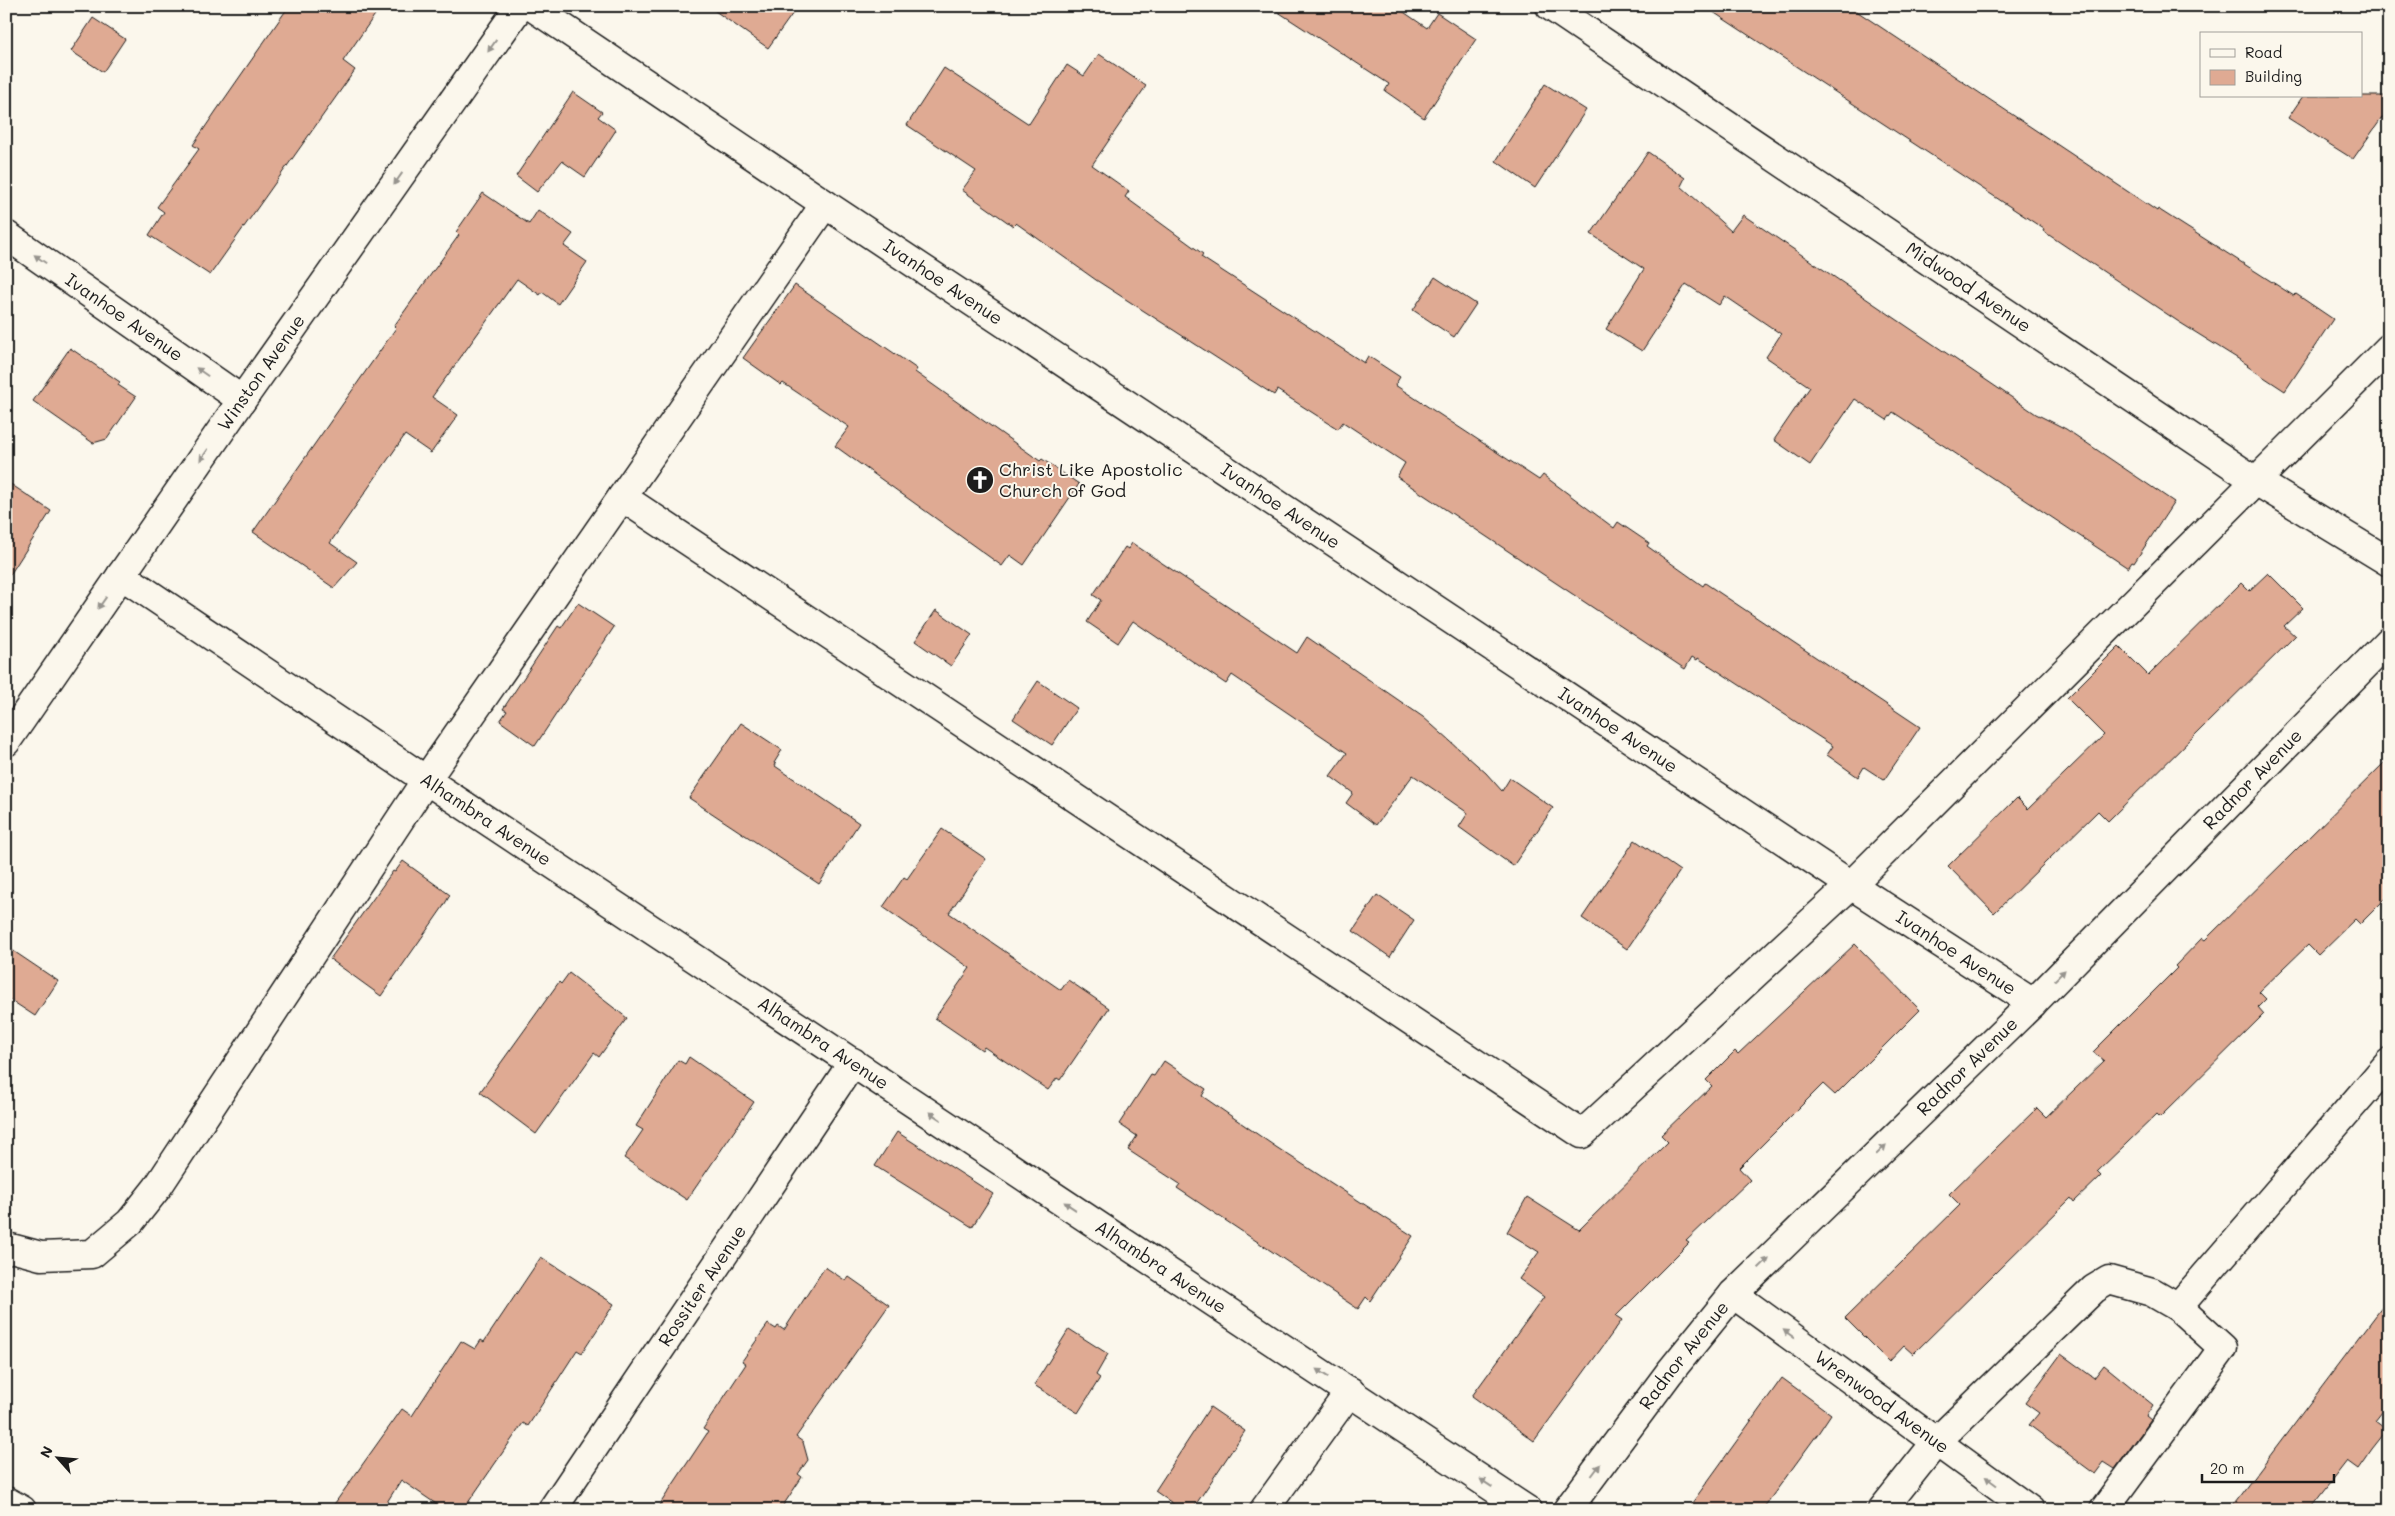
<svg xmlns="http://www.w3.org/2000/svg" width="2395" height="1516" font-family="Mali,sans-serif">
<rect width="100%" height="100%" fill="#fbf7ec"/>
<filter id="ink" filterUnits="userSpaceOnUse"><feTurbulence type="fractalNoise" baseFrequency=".02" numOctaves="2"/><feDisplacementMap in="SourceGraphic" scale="10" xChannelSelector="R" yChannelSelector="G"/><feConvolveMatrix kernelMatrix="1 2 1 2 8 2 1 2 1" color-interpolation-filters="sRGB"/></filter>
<g filter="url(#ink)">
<g fill="#dfaa93" stroke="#1c1c1c">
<path d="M 289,6 L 381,6 L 343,61 L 355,70 L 210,275 L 149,235 L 164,212 L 157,207 L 199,149 L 193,145 L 216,111 Z"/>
<path d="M 708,6 L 798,6 L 768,48 Z"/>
<path d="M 1269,6 L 1395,6 L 1427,28 L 1437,13 L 1476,39 L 1424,118 L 1385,91 L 1389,84 Z"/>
<path d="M 1704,6 L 1849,6 L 2157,211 L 2158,209 L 2294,296 L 2296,294 L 2333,319 L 2285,391 L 2247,366 L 2248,365 L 2179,322 L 2113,278 L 2043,231 L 2044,229 Z"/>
<path d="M 93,18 L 125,39 L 103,72 L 71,51 Z"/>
<path d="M 1099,54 L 1146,86 L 1092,165 L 1129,191 L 1125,197 L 1203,254 L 1201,257 L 1364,363 L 1368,356 L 1400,377 L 1395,385 L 1539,480 L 1543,475 L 1614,528 L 1618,522 L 1649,543 L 1647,546 L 1703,586 L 1705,583 L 1920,727 L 1884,780 L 1864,767 L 1858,777 L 1827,755 L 1833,746 L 1698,658 L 1697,660 L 1692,657 L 1685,669 L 1397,477 L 1405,463 L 1343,422 L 1338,429 L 1277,390 L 1274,395 L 1096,280 L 1016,223 L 1013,226 L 962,190 L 976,171 L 907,125 L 944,68 L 1029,124 L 1067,65 L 1084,76 Z"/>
<path d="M 1545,84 L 1586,110 L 1535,188 L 1496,161 Z"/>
<path d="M 573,92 L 602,112 L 598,117 L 616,130 L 585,177 L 562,161 L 537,192 L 516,176 Z"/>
<path d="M 2303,96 L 2389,96 L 2389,108 L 2353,159 L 2288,118 Z"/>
<path d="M 1648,152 L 1685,178 L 1681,186 L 1731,231 L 1743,215 L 2036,414 L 2066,429 L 2174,502 L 2134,563 L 2132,562 L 2128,568 L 1893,412 L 1887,420 L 1855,399 L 1810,465 L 1774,440 L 1810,387 L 1766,357 L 1781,334 L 1725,296 L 1719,305 L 1686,284 L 1642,351 L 1606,329 L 1644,269 L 1591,234 Z"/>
<path d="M 483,193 L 529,224 L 538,210 L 573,234 L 564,246 L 587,262 L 558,304 L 542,292 L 540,295 L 517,279 L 432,397 L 458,415 L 431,453 L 405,435 L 330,543 L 357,562 L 334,588 L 253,532 L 396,328 L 394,326 L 459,235 L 456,232 Z"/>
<path d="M 1435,277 L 1476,304 L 1454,337 L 1413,310 Z"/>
<path d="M 795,285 L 917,369 L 915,372 L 1040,461 L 1042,459 L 1079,484 L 1024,565 L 1010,555 L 1002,566 L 835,446 L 849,427 L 783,383 L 781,385 L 743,358 Z"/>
<path d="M 70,348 L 120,382 L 118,385 L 136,397 L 107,439 L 93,443 L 33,401 Z"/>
<path d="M 6,481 L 51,511 L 6,581 Z"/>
<path d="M 1132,543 L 1297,653 L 1307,637 L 1423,717 L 1486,773 L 1502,791 L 1510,778 L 1553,808 L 1513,866 L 1459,827 L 1468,813 L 1413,775 L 1376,825 L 1346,803 L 1353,793 L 1330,776 L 1347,753 L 1232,675 L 1226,684 L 1133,621 L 1118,643 L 1087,622 L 1101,600 L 1093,595 L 1125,547 L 1128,549 Z"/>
<path d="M 2268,573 L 2303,608 L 2284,626 L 2295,636 L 2108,821 L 2098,811 L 1994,913 L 1948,866 L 2017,798 L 2028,809 L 2104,735 L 2067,698 L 2119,646 L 2148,675 L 2241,583 L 2249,591 Z"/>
<path d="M 578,603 L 614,627 L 535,746 L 500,721 L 507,711 L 503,709 L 558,626 L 561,628 Z"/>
<path d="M 936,610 L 972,635 L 951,666 L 915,641 Z"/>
<path d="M 1038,681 L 1077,708 L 1052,745 L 1013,719 Z"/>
<path d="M 741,723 L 782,750 L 774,763 L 776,764 L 775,766 L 859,823 L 819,884 L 689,798 Z"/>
<path d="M 2389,758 L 2389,895 L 2360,924 L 2355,919 L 2318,955 L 2308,945 L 2259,992 L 2266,999 L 2258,1007 L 2264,1014 L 2160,1117 L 2157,1114 L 2097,1172 L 2101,1176 L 2074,1202 L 2071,1198 L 1913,1354 L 1904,1346 L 1889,1362 L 1845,1318 L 1960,1205 L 1949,1194 L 2037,1108 L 2046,1117 L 2104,1061 L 2093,1052 L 2177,968 L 2175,966 L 2202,938 L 2205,940 Z"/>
<path d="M 942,829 L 986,859 L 949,913 L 1061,990 L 1068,980 L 1109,1008 L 1060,1080 L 1057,1078 L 1048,1090 L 984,1047 L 982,1050 L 935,1018 L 970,968 L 883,907 L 904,877 L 907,879 Z"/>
<path d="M 1635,840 L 1680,871 L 1627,949 L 1582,918 Z"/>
<path d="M 403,861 L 450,895 L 443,907 L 381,996 L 330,959 L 393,871 L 395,872 Z"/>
<path d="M 1377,895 L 1414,920 L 1390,957 L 1353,931 Z"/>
<path d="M 1855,944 L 1920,1010 L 1835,1095 L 1823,1084 L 1739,1168 L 1750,1180 L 1686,1241 L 1689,1243 L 1616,1316 L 1622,1320 L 1534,1441 L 1472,1396 L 1544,1297 L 1519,1279 L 1539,1252 L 1507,1232 L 1527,1197 L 1579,1230 L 1668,1142 L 1661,1135 L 1712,1086 L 1706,1080 L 1735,1051 L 1738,1054 Z"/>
<path d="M 6,946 L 58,981 L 35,1016 L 6,997 Z"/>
<path d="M 569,973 L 627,1018 L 599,1057 L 594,1053 L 536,1134 L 480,1092 L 559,982 L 561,984 Z"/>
<path d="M 689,1057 L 754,1102 L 687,1200 L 624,1158 L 643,1130 L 636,1126 L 678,1060 L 685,1064 Z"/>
<path d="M 1164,1061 L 1206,1089 L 1202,1096 L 1276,1147 L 1413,1236 L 1370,1301 L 1366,1297 L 1358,1309 L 1177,1188 L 1180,1184 L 1128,1150 L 1137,1136 L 1119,1124 L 1151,1075 L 1154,1076 Z"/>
<path d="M 897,1132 L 993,1194 L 972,1227 L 875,1166 Z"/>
<path d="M 541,1257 L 614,1304 L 582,1353 L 577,1350 L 528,1426 L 523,1423 L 463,1510 L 445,1510 L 401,1480 L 382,1510 L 330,1510 L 402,1409 L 412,1416 L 461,1341 L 475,1349 L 481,1340 L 484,1342 Z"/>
<path d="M 825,1267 L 846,1281 L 849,1277 L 889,1305 L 796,1437 L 803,1442 L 808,1460 L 798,1474 L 802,1477 L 780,1510 L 656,1510 L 708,1432 L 703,1429 L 746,1364 L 742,1361 L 768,1324 L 776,1329 L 778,1326 L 784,1330 Z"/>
<path d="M 2389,1298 L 2389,1403 L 2375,1421 L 2387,1430 L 2372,1449 L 2358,1469 L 2347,1461 L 2309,1510 L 2229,1510 Z"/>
<path d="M 1069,1329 L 1108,1354 L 1096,1375 L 1100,1378 L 1078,1413 L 1034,1385 Z"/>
<path d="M 2061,1354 L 2094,1378 L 2104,1365 L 2153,1405 L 2146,1416 L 2151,1420 L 2115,1469 L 2104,1462 L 2095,1474 L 2029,1425 L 2039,1413 L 2025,1403 Z"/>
<path d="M 1782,1378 L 1831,1414 L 1819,1432 L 1762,1510 L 1687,1510 Z"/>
<path d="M 1210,1407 L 1245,1431 L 1192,1510 L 1182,1510 L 1155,1491 Z"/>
</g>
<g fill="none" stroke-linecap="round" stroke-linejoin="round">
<defs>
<g id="minor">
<path id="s1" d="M 531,6 L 825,204 L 1851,885 L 2033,1003"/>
<path id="s2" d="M 1550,6 L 2256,481 L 2389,562"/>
<path id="s3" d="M 6,235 L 242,400"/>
<path d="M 622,497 L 1582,1134 L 1851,885 L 2389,348"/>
<path id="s4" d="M 121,575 L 426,780 L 1527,1510"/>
<path id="s5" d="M 6,742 L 242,400 L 520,6"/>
<path d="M 6,1250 L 11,1248 L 41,1256 L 92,1254 L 130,1222 L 157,1188 L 426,780 L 825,204"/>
<path id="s6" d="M 1733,1294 L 2030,1510"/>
<path d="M 6,1501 L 22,1510"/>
<path id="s7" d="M 552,1510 L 853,1062"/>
<path d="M 1264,1510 L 1350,1391"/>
<path id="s8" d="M 1567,1510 L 1669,1373 L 1733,1294 L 2033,1003 L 2389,641"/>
<path d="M 1882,1510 L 1937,1441 L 2094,1289 L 2109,1280 L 2152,1292 L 2178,1307"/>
<path d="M 2104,1510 L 2223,1348 L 2178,1307 L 2389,1063"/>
</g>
</defs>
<use href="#minor" stroke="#1c1c1c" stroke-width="31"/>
<use href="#minor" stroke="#fbf7ec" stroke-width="28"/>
</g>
<defs><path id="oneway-solid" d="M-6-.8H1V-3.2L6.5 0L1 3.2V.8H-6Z" transform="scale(1.25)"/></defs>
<g fill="#97948e">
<use href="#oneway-solid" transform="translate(492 46) rotate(125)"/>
<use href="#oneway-solid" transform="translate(398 179) rotate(125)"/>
<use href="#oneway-solid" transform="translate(40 259) rotate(-145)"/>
<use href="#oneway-solid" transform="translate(202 372) rotate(-145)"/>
<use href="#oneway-solid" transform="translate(204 455) rotate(125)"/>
<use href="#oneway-solid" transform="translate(102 603) rotate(125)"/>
<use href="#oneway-solid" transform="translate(2060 975) rotate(-45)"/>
<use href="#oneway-solid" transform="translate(935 1116) rotate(-146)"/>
<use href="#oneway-solid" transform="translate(1881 1150) rotate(-44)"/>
<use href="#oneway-solid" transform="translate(1070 1206) rotate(-146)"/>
<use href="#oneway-solid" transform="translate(1764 1263) rotate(-44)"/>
<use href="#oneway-solid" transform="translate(1789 1334) rotate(-144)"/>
<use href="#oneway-solid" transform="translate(1322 1373) rotate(-146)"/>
<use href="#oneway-solid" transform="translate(1596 1470) rotate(-53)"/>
<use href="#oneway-solid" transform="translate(1991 1481) rotate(-143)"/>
<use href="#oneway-solid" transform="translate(1486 1483) rotate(-146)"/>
</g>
</g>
<defs>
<symbol id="church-disc" viewBox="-11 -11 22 22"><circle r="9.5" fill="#1c1c1c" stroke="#fbf7ec"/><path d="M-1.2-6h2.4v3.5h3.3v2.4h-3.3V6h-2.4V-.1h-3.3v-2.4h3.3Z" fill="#fff"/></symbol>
</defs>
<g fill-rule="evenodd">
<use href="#church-disc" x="964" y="464" width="32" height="32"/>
</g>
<g text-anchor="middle" stroke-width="4" stroke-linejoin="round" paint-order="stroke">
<g font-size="18" fill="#1c1c1c" stroke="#fbf7ec">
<text dy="6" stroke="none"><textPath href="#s1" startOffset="496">Ivanhoe Avenue</textPath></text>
<text dy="6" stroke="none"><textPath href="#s2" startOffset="504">Midwood Avenue</textPath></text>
<text dy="6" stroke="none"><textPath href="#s3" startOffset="144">Ivanhoe Avenue</textPath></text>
<text dy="6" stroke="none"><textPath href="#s5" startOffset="449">Winston Avenue</textPath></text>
<text dy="6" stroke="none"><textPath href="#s1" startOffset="901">Ivanhoe Avenue</textPath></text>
<text dy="6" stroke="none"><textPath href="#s1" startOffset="1306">Ivanhoe Avenue</textPath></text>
<text dy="6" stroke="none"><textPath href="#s8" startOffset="1004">Radnor Avenue</textPath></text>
<text dy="6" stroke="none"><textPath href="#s4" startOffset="439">Alhambra Avenue</textPath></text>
<text dy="6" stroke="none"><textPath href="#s1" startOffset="1711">Ivanhoe Avenue</textPath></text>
<text dy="6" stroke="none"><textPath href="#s4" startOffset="844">Alhambra Avenue</textPath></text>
<text dy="6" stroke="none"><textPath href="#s8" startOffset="599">Radnor Avenue</textPath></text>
<text dy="6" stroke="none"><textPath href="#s4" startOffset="1249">Alhambra Avenue</textPath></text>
<text dy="6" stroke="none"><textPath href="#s7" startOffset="270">Rossiter Avenue</textPath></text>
<text dy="6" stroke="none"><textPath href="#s8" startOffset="194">Radnor Avenue</textPath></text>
<text dy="6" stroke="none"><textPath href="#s6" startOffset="184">Wrenwood Avenue</textPath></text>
</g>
<g font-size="18" fill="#1c1c1c" stroke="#fbf7ec" text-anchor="start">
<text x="999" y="476">Christ Like Apostolic<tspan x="999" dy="21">Church of God</tspan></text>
</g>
</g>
<rect width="2395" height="1516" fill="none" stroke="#fbf7ec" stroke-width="25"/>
<rect x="12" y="12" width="2370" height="1491" fill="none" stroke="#1c1c1c" stroke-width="2" filter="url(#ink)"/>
<rect x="2200" y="32" width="162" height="65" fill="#fbf7ec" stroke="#a29f99"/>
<rect x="2210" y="49" width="25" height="8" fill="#fbf7ec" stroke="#a29f99"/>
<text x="2245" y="58" font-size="15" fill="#1c1c1c">Road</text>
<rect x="2210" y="70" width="25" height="15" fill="#dfaa93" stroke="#a29f99"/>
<text x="2245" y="82" font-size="15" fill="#1c1c1c">Building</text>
<g transform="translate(58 1458) rotate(297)" stroke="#fbf7ec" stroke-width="4" paint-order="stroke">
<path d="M0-4L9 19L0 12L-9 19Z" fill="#1c1c1c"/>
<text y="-8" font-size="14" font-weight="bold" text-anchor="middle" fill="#1c1c1c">N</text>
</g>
<path d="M2202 1474v8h132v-8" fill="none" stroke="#1c1c1c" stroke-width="2.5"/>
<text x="2210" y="1474" font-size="15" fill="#1c1c1c" stroke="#fbf7ec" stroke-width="4" paint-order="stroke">20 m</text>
</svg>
